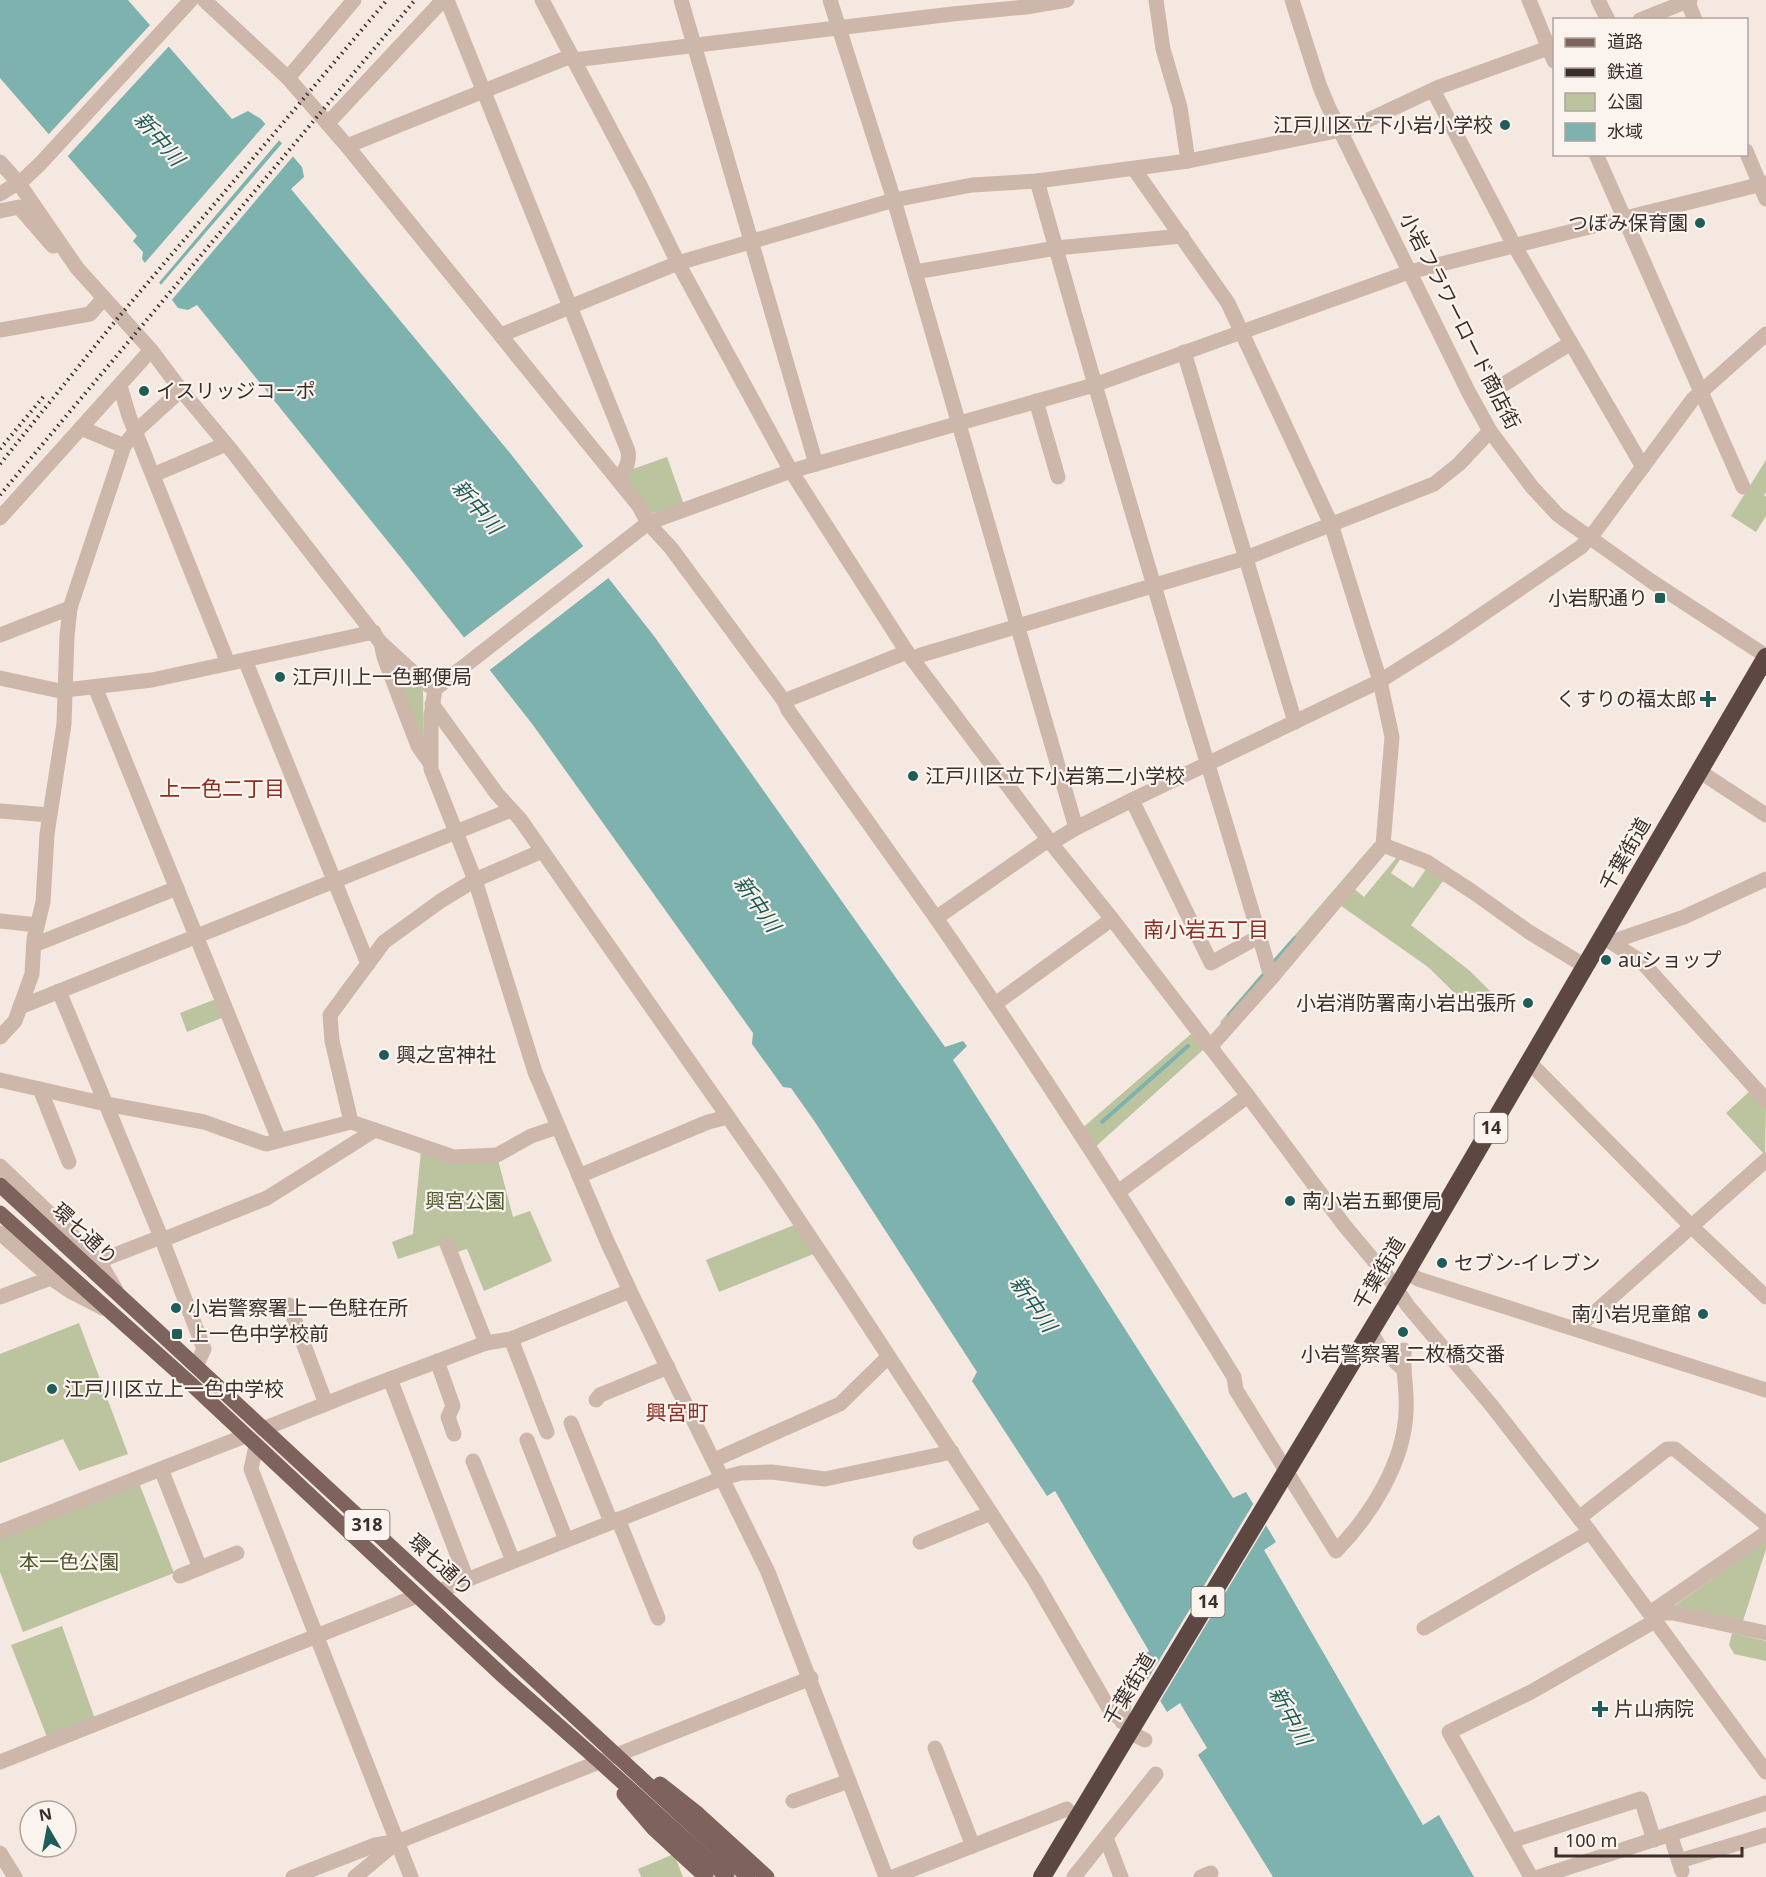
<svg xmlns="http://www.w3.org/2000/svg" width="1766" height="1877" font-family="'Noto Sans','Noto Sans JP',sans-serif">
<rect width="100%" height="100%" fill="#f4e8e0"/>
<g fill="#bcc49f">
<path d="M 667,457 L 684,505 L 645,515 L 625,483 L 630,470 Z"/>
<path d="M 1766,460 L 1766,492 L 1764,495 L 1766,497 L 1766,516 L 1756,532 L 1731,516 Z"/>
<path d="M 391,661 L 423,691 L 424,743 Z"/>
<path d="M 1375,842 L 1380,846 L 1224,1024 L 1220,1022 Z"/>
<path d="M 1397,857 L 1401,858 L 1391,873 L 1413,888 L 1426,869 L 1443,881 L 1411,925 L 1470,971 L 1494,995 L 1472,1010 L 1428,967 L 1337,903 L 1351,886 L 1364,897 Z"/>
<path d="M 216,999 L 224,1017 L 187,1032 L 180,1013 Z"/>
<path d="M 1191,1034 L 1204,1049 L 1093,1149 L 1080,1130 Z"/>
<path d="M 1751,1090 L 1766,1106 L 1765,1155 L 1726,1113 Z"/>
<path d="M 421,1150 L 497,1156 L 513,1217 L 530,1211 L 552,1261 L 484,1291 L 467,1249 L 454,1253 L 450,1242 L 398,1259 L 392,1242 L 413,1234 Z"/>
<path d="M 797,1224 L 816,1253 L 719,1292 L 706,1260 Z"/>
<path d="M 79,1323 L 128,1454 L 79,1471 L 63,1439 L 0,1463 L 0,1354 Z"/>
<path d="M 139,1483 L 174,1573 L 23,1632 L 0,1572 L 0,1537 Z"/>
<path d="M 1766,1541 L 1766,1549 L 1743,1621 L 1674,1606 Z"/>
<path d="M 62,1626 L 95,1719 L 47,1737 L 11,1645 Z"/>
<path d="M 1732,1633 L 1766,1641 L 1766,1661 L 1734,1654 L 1729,1645 Z"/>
<path d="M 674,1854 L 683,1877 L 641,1877 L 638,1869 Z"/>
</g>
<path fill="#7eb2ae" d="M 0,0 L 128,0 L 232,119 L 248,111 L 261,119 L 302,167 L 304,177 L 291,189 L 510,453 L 654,636 L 945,1047 L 963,1041 L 967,1046 L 953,1060 L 1233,1498 L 1246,1492 L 1276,1542 L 1264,1550 L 1423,1825 L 1439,1815 L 1474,1877 L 1273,1877 L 1198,1755 L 1207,1748 L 1180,1703 L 1167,1712 L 1136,1661 L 1149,1651 L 1055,1491 L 1047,1496 L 972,1381 L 977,1372 L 815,1122 L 791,1088 L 783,1087 L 752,1044 L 753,1033 L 533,725 L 402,559 L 197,305 L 188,310 L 178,308 L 142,259 L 143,252 L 133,241 L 137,236 L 0,78 Z"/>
<g fill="#f4e8e0">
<path d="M 152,23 L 171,44 L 66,158 L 47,136 Z"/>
<path d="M 267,122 L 281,138 L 157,285 L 143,265 Z"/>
<path d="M 284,141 L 295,154 L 170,302 L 159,287 Z"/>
<path d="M 586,544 L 611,576 L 487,672 L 462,639 Z"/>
<path d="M 1255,1501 L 1268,1522 L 1159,1703 L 1146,1682 Z"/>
</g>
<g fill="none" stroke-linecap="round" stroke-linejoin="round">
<g stroke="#7eb2ae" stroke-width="4">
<path d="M 1272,964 L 1295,938"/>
<path d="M 1229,1015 L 1266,972"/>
<path d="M 1102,1122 L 1188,1046"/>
</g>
<g stroke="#cdb7ab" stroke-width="15">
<path d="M 204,0 L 288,78 L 347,146 L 571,56"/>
<path d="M 447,0 L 628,451 C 630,463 625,469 619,479"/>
<path d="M 542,0 L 641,187 L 678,263 L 791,471 L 907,652 L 1051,843 L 1112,919 L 1248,1096 L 1344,1225 L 1391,1281 L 1408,1306 L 1492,1406 L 1590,1532 L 1766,1772"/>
<path d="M 681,0 L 816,464"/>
<path d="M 830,0 L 894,200 L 1076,828"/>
<path d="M 1156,0 L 1163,49 L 1180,107 L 1188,161"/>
<path d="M 1292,0 L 1320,87 L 1328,106 L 1469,393 L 1490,431 L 1532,487 L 1558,515 L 1651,581 L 1766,656"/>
<path d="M 1529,0 L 1554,61"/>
<path d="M 1598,0 L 1608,20"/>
<path d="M 1687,0 L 1695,20"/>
<path d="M 1640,20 L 1690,0"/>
<path d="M 574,60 L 952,14 L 1026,7 L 1067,0"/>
<path d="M 288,78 L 354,0"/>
<path d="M 1433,90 L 1514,245 L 1643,467"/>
<path d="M 328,123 L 443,0"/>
<path d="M 347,146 L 639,506 L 648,523 L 671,548 L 784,701 L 788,710 L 936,918 L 1048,840"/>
<path d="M 1746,151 L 1766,199"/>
<path d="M 1596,154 L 1743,487"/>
<path d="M 0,162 L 18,182 L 77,268 L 151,350 L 181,390 L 232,451 L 381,643 L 426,684 L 435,689"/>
<path d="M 1134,169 L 1228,303 L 1331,524 L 1380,681 L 1392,737 L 1383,845 L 1274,975 L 1210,1047"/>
<path d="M 1037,181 C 1084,349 1133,516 1183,683 C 1212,779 1242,874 1269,970 L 1274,975"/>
<path d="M 0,194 L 24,179 L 40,164 L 191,0"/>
<path d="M 0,211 L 19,207 L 53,246"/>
<path d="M 915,272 L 1056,248 L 1182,236"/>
<path d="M 0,330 L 90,314 L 103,299"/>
<path d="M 501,335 L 678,263 L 894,200 L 972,185 L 1037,181 L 1188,161 L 1351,128 L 1439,87 L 1554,46"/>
<path d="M 1184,352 L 1295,722"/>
<path d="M 120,386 L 129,416 L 228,663"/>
<path d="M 1496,389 L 1571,343"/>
<path d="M 1036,401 L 1058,477"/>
<path d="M 81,428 L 124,446"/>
<path d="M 153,475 L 226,444"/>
<path d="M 0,518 L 151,350"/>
<path d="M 0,635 L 70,608"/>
<path d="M 381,643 L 384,657 L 418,746 L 430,763"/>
<path d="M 913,659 L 921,655 L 1246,558 L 1434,484 L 1459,464 L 1490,431"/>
<path d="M 245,660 L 368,964"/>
<path d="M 0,678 L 65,692"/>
<path d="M 95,687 L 279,1140"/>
<path d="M 65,690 L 152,680 L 374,632"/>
<path d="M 784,701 L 907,652"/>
<path d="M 432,704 L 497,794 L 520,819 L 770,1177 L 846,1291 L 1034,1579 L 1111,1712 L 1132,1727"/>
<path d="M 1699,771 L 1766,815"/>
<path d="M 1132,800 L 1211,963 L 1260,936"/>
<path d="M 0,811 L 50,815"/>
<path d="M 1051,843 L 1076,828 L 1132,800 L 1380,681 L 1445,640 L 1581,547 L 1596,530 L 1693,399 L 1766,334"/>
<path d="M 1383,845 L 1427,862 L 1473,892 L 1529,932 L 1585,966"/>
<path d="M 936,918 C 1040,1068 1138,1222 1234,1377 L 1236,1390 L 1336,1551 C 1371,1515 1404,1463 1406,1412 C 1407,1398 1405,1383 1404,1370 L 1379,1346 L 1371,1332"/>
<path d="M 0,921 L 37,925"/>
<path d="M 1603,937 L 1642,962 L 1766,1100"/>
<path d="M 1611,942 L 1684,917 L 1766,879"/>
<path d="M 34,945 L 177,888"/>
<path d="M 59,991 L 161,1237 L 204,1349 L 196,1366"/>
<path d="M 995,1004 L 1112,919"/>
<path d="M 20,1007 L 511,810"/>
<path d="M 0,1037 L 15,1021 L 32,974 L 34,939 L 43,902 L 47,834 L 64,724 L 67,636 L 70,608 L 124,446 L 135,432 L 181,390"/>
<path d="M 1530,1063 L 1692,1227 L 1766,1297"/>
<path d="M 0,1080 L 106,1104 L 204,1122 L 266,1144 L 351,1122 L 375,1130"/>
<path d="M 40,1089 L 69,1162"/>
<path d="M 351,1122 L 332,1041 L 330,1015 L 384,942 L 442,900 L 475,880 L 542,851"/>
<path d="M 0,1166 L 99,1261 L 116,1290"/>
<path d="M 579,1176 L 708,1122 L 728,1117"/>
<path d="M 1118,1192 L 1248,1096"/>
<path d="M 0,1233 L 51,1278 L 70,1291 L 103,1308"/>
<path d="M 162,1240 L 267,1198 L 375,1130 L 454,1157 L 497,1155 L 531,1136 L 558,1127"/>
<path d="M 447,1244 L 486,1343"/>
<path d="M 99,1261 L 161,1237"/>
<path d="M 1407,1272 L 1418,1279 L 1766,1390"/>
<path d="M 0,1297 L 51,1278"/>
<path d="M 289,1305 L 326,1404"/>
<path d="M 1579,1330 L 1584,1322 L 1766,1160"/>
<path d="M 511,1339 L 547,1432"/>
<path d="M 1404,1350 L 1404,1370"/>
<path d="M 437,1361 L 453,1406 L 448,1417 L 454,1434"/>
<path d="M 390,1379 L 467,1580"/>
<path d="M 596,1400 L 600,1395 L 668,1367"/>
<path d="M 571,1423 L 611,1522"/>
<path d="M 263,1429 L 358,1391 L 486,1343 L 511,1339 L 630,1291"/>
<path d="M 527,1440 L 566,1540"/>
<path d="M 256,1446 L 251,1469 L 411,1877"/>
<path d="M 714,1460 L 840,1404 L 888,1357"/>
<path d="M 473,1461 L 513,1561"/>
<path d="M 161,1469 L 200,1568"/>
<path d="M 1579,1518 L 1667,1449 L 1675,1449 L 1766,1524"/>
<path d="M 618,1519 L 658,1618"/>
<path d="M 0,1532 L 245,1436"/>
<path d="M 920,1542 L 991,1513"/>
<path d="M 180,1576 L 237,1553"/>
<path d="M 439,1591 L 723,1478 L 741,1473 L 772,1472 L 825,1479 L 952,1452"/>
<path d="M 1650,1613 L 1766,1533"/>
<path d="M 1650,1613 L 1673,1613 L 1766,1633"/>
<path d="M 1424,1628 L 1590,1532"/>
<path d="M 1122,1722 L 1124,1699"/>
<path d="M 1129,1732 L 1145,1740"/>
<path d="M 935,1748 L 973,1846"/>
<path d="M 0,1762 L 417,1596"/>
<path d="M 793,1801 L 849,1781"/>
<path d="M 1670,1834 L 1682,1871"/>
<path d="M 1106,1838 L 1121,1877"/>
<path d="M 1511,1841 L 1641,1799 L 1654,1840"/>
<path d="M 0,1853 L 15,1877"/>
<path d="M 1679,1861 L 1766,1835"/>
<path d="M 293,1877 L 375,1845 L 394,1842"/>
<path d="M 355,1877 L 397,1842 L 811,1678"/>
<path d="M 886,1877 L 768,1572 L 630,1291 L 606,1239 L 535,1072 L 475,880 L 431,769 L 431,716 L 435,689 L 648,523 L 791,471 L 1094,385 L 1409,272 L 1766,183"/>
<path d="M 893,1877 L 1067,1809"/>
<path d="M 1074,1877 L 1156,1774"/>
<path d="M 1201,1877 L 1211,1873"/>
<path d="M 1531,1877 L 1449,1732 L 1531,1692 L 1655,1621"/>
<path d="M 1539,1877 L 1766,1803"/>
</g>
<g stroke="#7d635c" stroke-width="15">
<path d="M 0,1185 L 748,1877"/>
<path d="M 0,1213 L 189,1382 L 504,1677 L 599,1761 L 727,1877"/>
<path d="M 660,1784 L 698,1814 L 767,1877"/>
<path d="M 624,1794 L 654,1829 L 706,1877"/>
</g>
<path stroke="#5c4742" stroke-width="18" d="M 1042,1877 L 1404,1276 L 1766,657"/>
<g stroke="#3b2e2b" stroke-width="4" stroke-dasharray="1.5 4.5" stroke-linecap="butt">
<path d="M 0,449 L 44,396"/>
<path d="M 0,464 L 112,325 L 387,0"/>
<path d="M 0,495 L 415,0"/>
</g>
</g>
<g fill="#1f5d5a" stroke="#fbf3ed" stroke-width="2">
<circle cx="1505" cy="125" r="6"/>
<circle cx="1700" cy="223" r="6"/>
<circle cx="144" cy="391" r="6"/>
<rect x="1654" y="592" width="12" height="12" rx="3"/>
<circle cx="280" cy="677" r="6"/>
<path d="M1705 690h6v6h6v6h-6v6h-6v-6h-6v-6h6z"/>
<circle cx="913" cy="776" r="6"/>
<circle cx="1606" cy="960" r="6"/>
<circle cx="1528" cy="1003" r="6"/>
<circle cx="384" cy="1055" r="6"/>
<circle cx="1290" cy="1201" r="6"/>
<circle cx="1442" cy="1263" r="6"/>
<circle cx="176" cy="1308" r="6"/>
<circle cx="1703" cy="1314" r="6"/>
<circle cx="1403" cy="1332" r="6"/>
<rect x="171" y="1328" width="12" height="12" rx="3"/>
<circle cx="52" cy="1389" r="6"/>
<path d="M1597 1700h6v6h6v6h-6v6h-6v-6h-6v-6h6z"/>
</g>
<g text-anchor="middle" stroke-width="4.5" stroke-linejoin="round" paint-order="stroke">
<g fill="#fbf3ed" stroke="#756965" stroke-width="1.5">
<rect x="1474.5" y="1113" width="33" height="30" rx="4.5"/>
<rect x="344.5" y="1510" width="45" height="30" rx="4.5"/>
<rect x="1191.5" y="1587" width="33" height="30" rx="4.5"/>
</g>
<g font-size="18" font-weight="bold" fill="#3b2e2b">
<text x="1491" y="1134">14</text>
<text x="367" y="1531">318</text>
<text x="1208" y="1608">14</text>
</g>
<g font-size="20" fill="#3b2e2b" stroke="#fbf3ed" text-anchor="start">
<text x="1493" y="132" text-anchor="end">江戸川区立下小岩小学校</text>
<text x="1688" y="230" text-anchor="end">つぼみ保育園</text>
<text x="156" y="398">イスリッジコーポ</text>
<text x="1648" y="605" text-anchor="end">小岩駅通り</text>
<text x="292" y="684">江戸川上一色郵便局</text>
<text x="1696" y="706" text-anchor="end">くすりの福太郎</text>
<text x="925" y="783">江戸川区立下小岩第二小学校</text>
<text x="1618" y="967">auショップ</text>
<text x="1516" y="1010" text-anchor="end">小岩消防署南小岩出張所</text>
<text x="396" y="1062">興之宮神社</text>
<text x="1302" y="1208">南小岩五郵便局</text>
<text x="1454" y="1270">セブン-イレブン</text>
<text x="188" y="1315">小岩警察署上一色駐在所</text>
<text x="1691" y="1321" text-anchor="end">南小岩児童館</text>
<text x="189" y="1341">上一色中学校前</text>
<text x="1403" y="1361" text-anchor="middle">小岩警察署 二枚橋交番</text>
<text x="64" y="1396">江戸川区立上一色中学校</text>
<text x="1614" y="1716">片山病院</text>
</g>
<g font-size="20" fill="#3b2e2b" stroke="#fbf3ed">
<text transform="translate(1460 321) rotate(63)" y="7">小岩フラワーロード商店街</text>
<text transform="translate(1625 854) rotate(-60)" y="7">千葉街道</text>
<text transform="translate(85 1234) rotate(43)" y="7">環七通り</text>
<text transform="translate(1379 1273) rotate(-59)" y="7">千葉街道</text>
<text transform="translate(441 1565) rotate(43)" y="7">環七通り</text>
<text transform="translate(1129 1689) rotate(-59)" y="7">千葉街道</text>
</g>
<g font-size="20" fill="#4e592e" stroke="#fbf3ed">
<text x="465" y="1208">興宮公園</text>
<text x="69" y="1569">本一色公園</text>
</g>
<g font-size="21" font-style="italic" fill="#1f5d5a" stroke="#fbf3ed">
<text transform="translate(159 139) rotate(49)" y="7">新中川</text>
<text transform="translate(477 507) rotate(49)" y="7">新中川</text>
<text transform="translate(757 904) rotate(55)" y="7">新中川</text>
<text transform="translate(1033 1304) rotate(55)" y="7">新中川</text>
<text transform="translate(1290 1716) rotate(61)" y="7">新中川</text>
</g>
<g font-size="21" fill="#8b2f22" stroke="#fbf3ed">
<text x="222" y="796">上一色二丁目</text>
<text x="1206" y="937">南小岩五丁目</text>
<text x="677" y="1420">興宮町</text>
</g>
</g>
<rect x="1553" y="18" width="195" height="138" fill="#fbf3ed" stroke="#aea49f" stroke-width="1.5"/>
<rect x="1565" y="38" width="30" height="9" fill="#7d635c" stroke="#aea49f" stroke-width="1.5"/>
<text x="1607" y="48" font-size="18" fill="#3b2e2b">道路</text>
<rect x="1565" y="68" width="30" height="9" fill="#3b2e2b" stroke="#aea49f" stroke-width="1.5"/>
<text x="1607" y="78" font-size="18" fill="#3b2e2b">鉄道</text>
<rect x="1565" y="93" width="30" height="18" fill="#bcc49f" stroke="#aea49f" stroke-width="1.5"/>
<text x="1607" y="108" font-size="18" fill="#3b2e2b">公園</text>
<rect x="1565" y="123" width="30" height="18" fill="#7eb2ae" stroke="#aea49f" stroke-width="1.5"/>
<text x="1607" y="138" font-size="18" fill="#3b2e2b">水域</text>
<g transform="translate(48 1829) rotate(350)"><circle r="28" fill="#fbf3ed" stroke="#aea49f" stroke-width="1.5"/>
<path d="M0-4.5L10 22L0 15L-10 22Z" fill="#1f5d5a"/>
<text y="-9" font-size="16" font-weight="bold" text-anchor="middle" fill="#3b2e2b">N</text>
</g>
<path d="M1556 1847v9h186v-9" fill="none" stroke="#3b2e2b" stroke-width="3"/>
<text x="1565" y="1847" font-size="18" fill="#3b2e2b" stroke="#fbf3ed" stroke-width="4.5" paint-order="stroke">100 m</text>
</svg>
